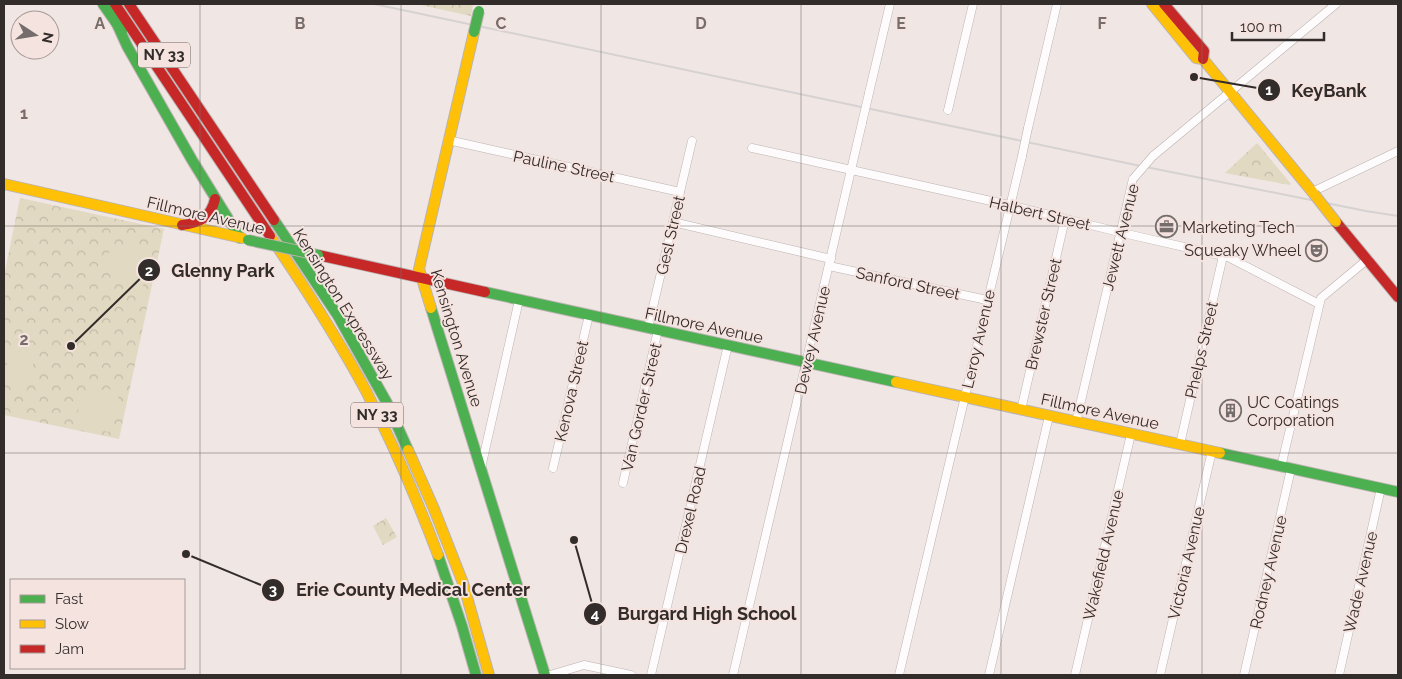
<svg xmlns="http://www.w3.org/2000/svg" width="1402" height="679" font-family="Raleway,sans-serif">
<defs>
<pattern id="park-crowns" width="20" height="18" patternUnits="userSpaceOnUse" patternTransform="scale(1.25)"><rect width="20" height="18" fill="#e2d9c2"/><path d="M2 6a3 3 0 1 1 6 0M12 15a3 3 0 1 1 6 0" fill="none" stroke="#c2baa7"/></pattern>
</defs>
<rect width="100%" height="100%" fill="#f0e6e4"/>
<g fill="url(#park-crowns)">
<path d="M 416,4 L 473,4 L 471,16 Z"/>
<path d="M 1257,143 L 1291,184 L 1290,185 L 1225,173 Z"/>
<path d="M 20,198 L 164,229 L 119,439 L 4,415 L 4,276 Z"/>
<path d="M 386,518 L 397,537 L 383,545 L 373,526 Z"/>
</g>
<g fill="#e2d9c2">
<path d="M 111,246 L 147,253 L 150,257 L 142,290 C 117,287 102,272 111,246 Z"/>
<path d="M 10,350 L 35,355 L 29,385 L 4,379 Z"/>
<path d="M 109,389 L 119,393 L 112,429 L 108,432 L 76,423 C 78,400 86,392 109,389 Z"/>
</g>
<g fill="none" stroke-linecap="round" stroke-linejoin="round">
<defs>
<g id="street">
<path d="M 869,93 L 890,4"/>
<path d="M 948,110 L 973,4"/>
<path d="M 1028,128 L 1057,4"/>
<path d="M 448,140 L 680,192"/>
<path d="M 752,148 L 1009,205 L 1127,234 L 1228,257 L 1319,304"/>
<path d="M 1153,156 L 1336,4"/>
<path d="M 1312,192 L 1398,151"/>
<path d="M 673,222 L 831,259"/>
<path d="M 829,266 L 987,300"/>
<path d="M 648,328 L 692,141"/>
<path d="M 1021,410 L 1065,219"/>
<path d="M 1076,422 L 1133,179"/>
<path d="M 1180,444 L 1223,256"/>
<path d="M 1281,467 L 1321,298 L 1368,259"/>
<path d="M 481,468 L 519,300"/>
<path d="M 553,468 L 589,315"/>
<path d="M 623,483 L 658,330"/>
<path d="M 550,675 L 584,665 L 631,675"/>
<path d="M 651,675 L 728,345"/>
<path d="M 733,675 L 862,123"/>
<path d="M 899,675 L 1022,156"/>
<path d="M 989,675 L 1049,416"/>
<path d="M 1075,675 L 1131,434"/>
<path d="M 1160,675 L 1212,451"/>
<path d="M 1244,675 L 1291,469"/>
<path d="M 1339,675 L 1381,488"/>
</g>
<g id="fast">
<path d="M 103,4 L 122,31"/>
<path d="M 117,24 L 127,46 L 192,160 L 240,238"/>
<path d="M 274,220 L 338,316 L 387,403 L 408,450"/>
<path d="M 485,292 L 896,382"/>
<path d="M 431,308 L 545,675"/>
<path d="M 1220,453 L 1398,492"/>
<path d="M 438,555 L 462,626 L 476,675"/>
</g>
<g id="slow">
<path d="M 1152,4 L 1196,58 L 1203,59 L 1314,194"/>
<path d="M 4,184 L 242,238"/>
<path d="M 270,236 C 304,286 337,337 366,391 C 393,444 417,499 438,555"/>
<path d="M 431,308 L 419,269 L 474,32"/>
<path d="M 896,382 L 1220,453"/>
<path d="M 408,450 L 434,509 L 463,583 L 489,675"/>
</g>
<g id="jam">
<path d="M 115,4 L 270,236"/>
<path d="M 129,4 L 274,220"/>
<path d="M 1164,4 L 1204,51 L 1203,59"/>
<path d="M 1336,222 L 1398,297"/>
<path d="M 182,225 C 200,223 211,217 215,199"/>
<path d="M 318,255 L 485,292"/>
</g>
</defs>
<use href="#street" stroke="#bbb3b2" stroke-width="9"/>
<use href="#fast" stroke="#bbb3b2" stroke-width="12"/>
<use href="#slow" stroke="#bbb3b2" stroke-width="12"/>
<use href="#jam" stroke="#bbb3b2" stroke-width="12"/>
<use href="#street" stroke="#fdfbfb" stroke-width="8"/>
<use href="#fast" stroke="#4caf50" stroke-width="10"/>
<use href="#slow" stroke="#ffc107" stroke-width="10"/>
<use href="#jam" stroke="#c62828" stroke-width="10"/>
<path stroke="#d5d2d1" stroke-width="2" d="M 374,4 L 1131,164 L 1366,211 L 1398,216"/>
<defs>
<g id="street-bridge">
<path d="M 862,123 L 869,93"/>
<path d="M 1022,156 L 1028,128"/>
<path d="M 1133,179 L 1153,156"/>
</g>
<g id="fast-bridge">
<path d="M 474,32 L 479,11"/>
<path d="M 248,240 L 318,255"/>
</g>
<path id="slow-bridge" d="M 1314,194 L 1336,222"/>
</defs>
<use href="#street-bridge" stroke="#bbb3b2" stroke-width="9" stroke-linecap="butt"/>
<use href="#fast-bridge" stroke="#bbb3b2" stroke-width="12" stroke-linecap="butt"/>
<use href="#slow-bridge" stroke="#bbb3b2" stroke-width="12" stroke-linecap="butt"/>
<use href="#street-bridge" stroke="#fdfbfb" stroke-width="8"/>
<use href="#fast-bridge" stroke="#4caf50" stroke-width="10"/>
<use href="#slow-bridge" stroke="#ffc107" stroke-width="10"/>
</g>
<path fill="none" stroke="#746d6b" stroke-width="1" stroke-opacity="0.55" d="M 200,4 L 200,675M 401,4 L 401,675M 601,4 L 601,675M 801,4 L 801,675M 1001,4 L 1001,675M 1202,4 L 1202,675M 4,226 L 1398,226M 4,453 L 1398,453"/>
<defs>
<symbol id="office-ring" viewBox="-11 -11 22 22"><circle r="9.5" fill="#f5e3df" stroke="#746d6b" stroke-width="1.5"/><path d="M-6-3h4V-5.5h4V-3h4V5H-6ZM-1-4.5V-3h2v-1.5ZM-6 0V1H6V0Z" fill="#746d6b"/></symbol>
<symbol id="theatre-ring" viewBox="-11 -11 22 22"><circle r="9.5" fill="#f5e3df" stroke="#746d6b" stroke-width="1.5"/><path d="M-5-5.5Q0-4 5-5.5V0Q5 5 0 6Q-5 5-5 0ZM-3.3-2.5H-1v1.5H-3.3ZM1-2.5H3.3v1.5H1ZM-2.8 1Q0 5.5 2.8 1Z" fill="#746d6b"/></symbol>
<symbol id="building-ring" viewBox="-11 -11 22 22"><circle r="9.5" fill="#f5e3df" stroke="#746d6b" stroke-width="1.5"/><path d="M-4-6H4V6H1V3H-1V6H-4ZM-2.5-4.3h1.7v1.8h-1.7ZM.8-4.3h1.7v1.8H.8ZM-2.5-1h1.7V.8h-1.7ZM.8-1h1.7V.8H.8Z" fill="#746d6b"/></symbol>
</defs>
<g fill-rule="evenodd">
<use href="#office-ring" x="1154" y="214" width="25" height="25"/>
<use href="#theatre-ring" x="1304" y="238" width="25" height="25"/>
<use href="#building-ring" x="1218" y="398" width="25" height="25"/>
</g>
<g text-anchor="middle" stroke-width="4" stroke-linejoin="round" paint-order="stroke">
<g fill="#f5e3df" stroke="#6c6360" stroke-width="1">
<rect x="138" y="42.5" width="52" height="25" rx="4"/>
<rect x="351" y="402.5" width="52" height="25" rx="4"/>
</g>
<g font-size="15" font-weight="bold" fill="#322c2a">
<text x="164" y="60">NY 33</text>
<text x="377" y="420">NY 33</text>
</g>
<g font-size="16" fill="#322c2a" stroke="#f5e3df">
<text transform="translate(564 166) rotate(12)" y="6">Pauline Street</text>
<text transform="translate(1040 213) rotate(13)" y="6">Halbert Street</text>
<text transform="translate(206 215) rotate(13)" y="6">Fillmore Avenue</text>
<text transform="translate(670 235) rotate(-77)" y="6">Gesl Street</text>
<text transform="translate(1120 237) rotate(-76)" y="6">Jewett Avenue</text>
<text transform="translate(908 283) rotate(12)" y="6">Sanford Street</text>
<text transform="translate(344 304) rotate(58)" y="6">Kensington Expressway</text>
<text transform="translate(1043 314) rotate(-77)" y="6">Brewster Street</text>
<text transform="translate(704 325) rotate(12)" y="6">Fillmore Avenue</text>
<text transform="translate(457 338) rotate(73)" y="6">Kensington Avenue</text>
<text transform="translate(978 339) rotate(-77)" y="6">Leroy Avenue</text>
<text transform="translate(812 340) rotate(-77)" y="6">Dewey Avenue</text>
<text transform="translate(1201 350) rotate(-77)" y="6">Phelps Street</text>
<text transform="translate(571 391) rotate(-77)" y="6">Kenova Street</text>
<text transform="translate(641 407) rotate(-77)" y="6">Van Gorder Street</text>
<text transform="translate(1100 411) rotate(12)" y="6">Fillmore Avenue</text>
<text transform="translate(690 510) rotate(-77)" y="6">Drexel Road</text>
<text transform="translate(1103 555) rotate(-77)" y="6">Wakefield Avenue</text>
<text transform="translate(1186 563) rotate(-77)" y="6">Victoria Avenue</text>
<text transform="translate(1268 572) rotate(-77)" y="6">Rodney Avenue</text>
<text transform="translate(1360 582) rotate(-77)" y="6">Wade Avenue</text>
</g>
<g font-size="16" fill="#322c2a" stroke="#f5e3df" text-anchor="start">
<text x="1182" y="233">Marketing Tech</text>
<text x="1301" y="256" text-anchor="end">Squeaky Wheel</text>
<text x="1247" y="408">UC Coatings<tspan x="1247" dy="18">Corporation</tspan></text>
</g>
</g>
<g font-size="16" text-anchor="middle" font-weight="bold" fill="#746d6b" stroke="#f5e3df" stroke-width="4" stroke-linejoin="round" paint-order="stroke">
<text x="100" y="29">A</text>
<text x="300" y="29">B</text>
<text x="501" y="29">C</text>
<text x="701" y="29">D</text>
<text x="901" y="29">E</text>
<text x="1102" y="29">F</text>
<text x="24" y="119">1</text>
<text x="24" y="345">2</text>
</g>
<path fill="none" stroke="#322c2a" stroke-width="2" d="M1194 77L1269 90M71 346L149 270M186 554L273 590M574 540L595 614"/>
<g fill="#322c2a" stroke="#f5e3df" stroke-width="2">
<circle cx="1194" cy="77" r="5"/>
<circle cx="71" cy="346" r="5"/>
<circle cx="186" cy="554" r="5"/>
<circle cx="574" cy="540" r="5"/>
<circle cx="1269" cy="90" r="12"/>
<circle cx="149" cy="270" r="12"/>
<circle cx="273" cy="590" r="12"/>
<circle cx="595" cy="614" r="12"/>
</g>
<g font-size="15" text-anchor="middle" font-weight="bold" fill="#fff">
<text x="1269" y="95">1</text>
<text x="149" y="276">2</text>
<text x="273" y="595">3</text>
<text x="595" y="619">4</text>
</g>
<g font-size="18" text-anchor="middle" font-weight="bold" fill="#322c2a" stroke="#f5e3df" stroke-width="4" stroke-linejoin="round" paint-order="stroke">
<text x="1329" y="97">KeyBank</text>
<text x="223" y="277">Glenny Park</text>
<text x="413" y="596">Erie County Medical Center</text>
<text x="707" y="620">Burgard High School</text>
</g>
<rect width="1402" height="679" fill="none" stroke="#322c2a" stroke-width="10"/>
<rect x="10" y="579" width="175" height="90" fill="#f5e3df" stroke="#a79a97"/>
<rect x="20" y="595" width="25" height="8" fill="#4caf50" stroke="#a79a97"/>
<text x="55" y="604" font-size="15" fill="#322c2a">Fast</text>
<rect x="20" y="620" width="25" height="8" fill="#ffc107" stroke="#a79a97"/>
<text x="55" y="629" font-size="15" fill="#322c2a">Slow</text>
<rect x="20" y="645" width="25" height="8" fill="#c62828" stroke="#a79a97"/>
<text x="55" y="654" font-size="15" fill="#322c2a">Jam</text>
<g transform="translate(35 35) rotate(102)"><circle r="24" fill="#f5e3df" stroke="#a79a97"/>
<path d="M0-4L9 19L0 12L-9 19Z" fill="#746d6b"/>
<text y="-8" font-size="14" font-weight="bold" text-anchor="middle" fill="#322c2a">N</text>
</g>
<path d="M1232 32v8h92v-8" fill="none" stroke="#322c2a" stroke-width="2.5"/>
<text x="1240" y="32" font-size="15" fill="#322c2a" stroke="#f5e3df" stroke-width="4" paint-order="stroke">100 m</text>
</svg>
